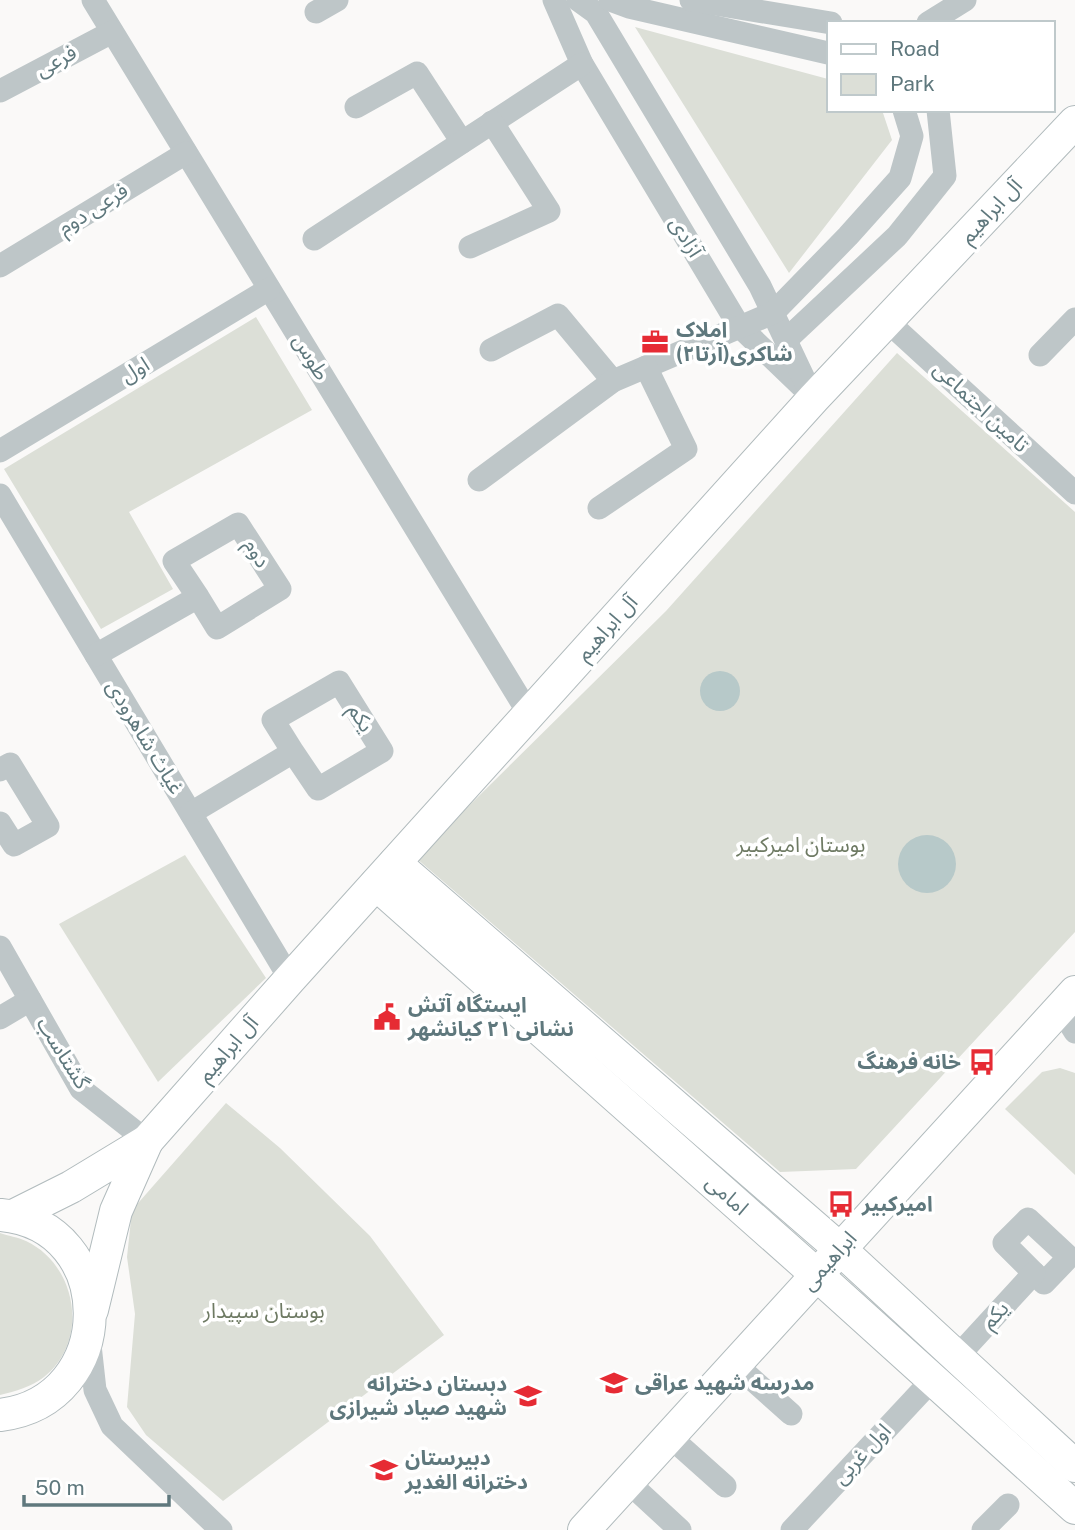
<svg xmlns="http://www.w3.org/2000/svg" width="1075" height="1530" font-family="'Public Sans','Noto Sans Arabic',sans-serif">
<rect width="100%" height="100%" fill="#faf9f8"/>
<g fill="#dcdfd7">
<path d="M 635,27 L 828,79 L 828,110 L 882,110 L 892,140 L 789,273 Z"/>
<path d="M 256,317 L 312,410 L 129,512 L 173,589 L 101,629 L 4,469 Z"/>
<path d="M 897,353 L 1075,512 L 1075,932 L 856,1169 L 780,1172 L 416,858 L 666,611 Z"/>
<path d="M 185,855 L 266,978 L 158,1082 L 59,924 Z"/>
<path d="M 1060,1068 L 1075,1073 L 1075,1175 L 1005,1109 L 1042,1072 Z"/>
<path d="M 226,1103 L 280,1148 L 370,1236 L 444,1335 L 223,1501 L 146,1435 L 127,1407 L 135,1314 L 127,1257 L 132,1210 Z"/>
<path d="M 0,1233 C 8,1236 18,1237 26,1241 C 77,1265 90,1340 44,1377 C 31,1387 16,1391 0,1395 Z"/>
</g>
<g fill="#b7c9c9">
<circle cx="720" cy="691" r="20"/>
<circle cx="927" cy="864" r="29"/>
</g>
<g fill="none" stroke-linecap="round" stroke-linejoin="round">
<defs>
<g id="secondary">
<path d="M 395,863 L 840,1249 L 1075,1466"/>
<path d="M 376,884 L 817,1275 L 1075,1508"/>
<path d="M 147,1141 L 290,979 L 814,398 L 1075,122"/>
<path d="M 13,1216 L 71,1187 L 147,1141 L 116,1211 L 92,1310"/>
<path d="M 0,1415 C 119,1401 120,1226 1,1215"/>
<path d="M 584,1530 L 1075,992"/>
</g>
</defs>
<use href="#secondary" stroke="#b1bbbd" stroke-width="34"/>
<g stroke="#bec6c8" stroke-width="23">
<path d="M 93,0 L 529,714"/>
<path d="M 554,0 L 582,64 L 739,326 L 814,398"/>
<path d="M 578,0 L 596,13 L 760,286 L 806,383"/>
<path d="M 610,0 L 629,7 L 828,53"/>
<path d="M 691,0 L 831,23"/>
<path d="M 316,12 L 337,0"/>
<path d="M 928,23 L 965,0"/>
<path d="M 0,91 L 112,32"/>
<path d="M 356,107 L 417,73 L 462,142"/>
<path d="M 314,239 L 582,64"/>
<path d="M 470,247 L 549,211 L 492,122"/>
<path d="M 0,266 L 186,153"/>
<path d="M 887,321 L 1075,493"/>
<path d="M 786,340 L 897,236 L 945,176 L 938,110"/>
<path d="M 491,350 L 558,315 L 613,381"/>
<path d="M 1040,355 L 1075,319"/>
<path d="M 0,451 L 269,289"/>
<path d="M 479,480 L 613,381 L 773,313 L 848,236 L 900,178 L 912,136 L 904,110"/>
<path d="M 0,495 L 290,979"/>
<path d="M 599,508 L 686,449 L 646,367"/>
<path d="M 96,655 L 198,597 L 174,561 L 238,524 L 280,589 L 217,628 L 198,597"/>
<path d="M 0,770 L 10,764 L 48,826 L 14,845 L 0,823"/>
<path d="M 191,813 L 293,752 L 273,720 L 339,682 L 382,751 L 318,789 L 293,752"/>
<path d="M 0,947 L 81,1089 L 147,1141"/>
<path d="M 1060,1008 L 1075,1032"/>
<path d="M 0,1018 L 30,1000"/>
<path d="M 1028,1219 L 1069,1257 L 1044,1283 L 1004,1243 Z"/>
<path d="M 89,1336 L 95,1390 L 112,1426 L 221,1530"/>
<path d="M 956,1358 L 1034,1273"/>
<path d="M 735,1364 L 791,1414"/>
<path d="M 669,1436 L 725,1486"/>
<path d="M 628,1482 L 680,1530"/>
<path d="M 792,1530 L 933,1379"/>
<path d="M 983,1530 L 1008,1505"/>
</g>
<use href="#secondary" stroke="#fff" stroke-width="32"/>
</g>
<defs>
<symbol id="office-bare" viewBox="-9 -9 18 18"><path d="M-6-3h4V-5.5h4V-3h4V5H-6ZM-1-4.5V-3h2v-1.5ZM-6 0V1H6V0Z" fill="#e62b34" stroke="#fff" stroke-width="2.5" paint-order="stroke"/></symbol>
<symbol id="civic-bare" viewBox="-9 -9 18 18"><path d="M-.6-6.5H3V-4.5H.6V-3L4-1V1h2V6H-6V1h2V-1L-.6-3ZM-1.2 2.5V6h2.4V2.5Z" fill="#e62b34" stroke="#fff" stroke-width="2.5" paint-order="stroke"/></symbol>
<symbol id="bus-bare" viewBox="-9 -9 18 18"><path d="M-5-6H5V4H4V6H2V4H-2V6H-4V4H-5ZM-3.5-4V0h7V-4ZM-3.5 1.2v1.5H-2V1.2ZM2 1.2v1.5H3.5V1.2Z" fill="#e62b34" stroke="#fff" stroke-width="2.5" paint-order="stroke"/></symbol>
<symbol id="school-bare" viewBox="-9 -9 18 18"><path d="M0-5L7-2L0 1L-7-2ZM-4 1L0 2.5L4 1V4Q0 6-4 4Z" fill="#e62b34" stroke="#fff" stroke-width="2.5" paint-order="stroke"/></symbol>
</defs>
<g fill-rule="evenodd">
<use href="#office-bare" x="636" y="323" width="38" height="38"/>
<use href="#civic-bare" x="368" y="998" width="38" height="38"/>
<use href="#bus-bare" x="963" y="1043" width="38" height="38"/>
<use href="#bus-bare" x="822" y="1185" width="38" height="38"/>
<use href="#school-bare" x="595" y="1364" width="38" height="38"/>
<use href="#school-bare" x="509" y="1377" width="38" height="38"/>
<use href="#school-bare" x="365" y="1451" width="38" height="38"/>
</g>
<g text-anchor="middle" stroke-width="7" stroke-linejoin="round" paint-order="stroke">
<g font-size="21" fill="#5f787d" stroke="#fff">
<text transform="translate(56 61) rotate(-29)" y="7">فرعی</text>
<text transform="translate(93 209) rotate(-32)" y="7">فرعی دوم</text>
<text transform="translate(991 211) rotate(-47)" y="7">آل ابراهیم</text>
<text transform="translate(686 237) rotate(59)" y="7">آزادی</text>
<text transform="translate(311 357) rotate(59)" y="7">طوس</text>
<text transform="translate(135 370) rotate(-31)" y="7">اول</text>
<text transform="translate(981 407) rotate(43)" y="7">تامین اجتماعی</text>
<text transform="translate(257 553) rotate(58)" y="7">دوم</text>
<text transform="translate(607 628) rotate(-48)" y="7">آل ابراهیم</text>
<text transform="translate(361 718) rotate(58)" y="7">یکم</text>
<text transform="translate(145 737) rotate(59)" y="7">غیاث شاهرودی</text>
<text transform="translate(228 1049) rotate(-49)" y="7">آل ابراهیم</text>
<text transform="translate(63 1053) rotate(58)" y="7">گشتاسب</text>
<text transform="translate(727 1195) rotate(42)" y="7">امامی</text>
<text transform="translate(829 1261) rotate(-48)" y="7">ابراهیمی</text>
<text transform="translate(995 1315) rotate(-47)" y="7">یکم</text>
<text transform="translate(862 1454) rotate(-47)" y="7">اول غربی</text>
</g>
<g font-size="21" font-weight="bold" fill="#5f787d" stroke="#fff" text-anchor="start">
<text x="676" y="337">املاک<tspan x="676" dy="24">شاکری(آرتا۲)</tspan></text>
<text x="408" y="1012">ایستگاه آتش<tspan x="408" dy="24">نشانی ۲۱ کیانشهر</tspan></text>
<text x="961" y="1069" text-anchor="end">خانه فرهنگ</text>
<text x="862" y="1211">امیرکبیر</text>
<text x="635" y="1390">مدرسه شهید عراقی</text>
<text x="507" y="1391" text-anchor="end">دبستان دخترانه<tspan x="507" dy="24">شهید صیاد شیرازی</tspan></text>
<text x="405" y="1465">دبیرستان<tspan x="405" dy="24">دخترانه الغدیر</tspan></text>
</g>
<g font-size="21" fill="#6e7a63" stroke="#fff">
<text x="801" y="852">بوستان امیرکبیر</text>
<text x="264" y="1318">بوستان سپیدار</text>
</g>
</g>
<rect x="827" y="21" width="228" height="91" fill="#ffffff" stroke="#bfc9cb" stroke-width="2"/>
<rect x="841" y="44" width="35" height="10" fill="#ffffff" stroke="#bfc9cb" stroke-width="2"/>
<text x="890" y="56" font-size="21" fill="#5f787d">Road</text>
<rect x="841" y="74" width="35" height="21" fill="#dcdfd7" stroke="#bfc9cb" stroke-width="2"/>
<text x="890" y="91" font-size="21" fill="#5f787d">Park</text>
<path d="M24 1495v10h145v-10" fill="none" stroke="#5f787d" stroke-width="3.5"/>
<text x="35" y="1495" font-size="21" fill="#5f787d" stroke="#ffffff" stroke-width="5" paint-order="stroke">50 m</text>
</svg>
